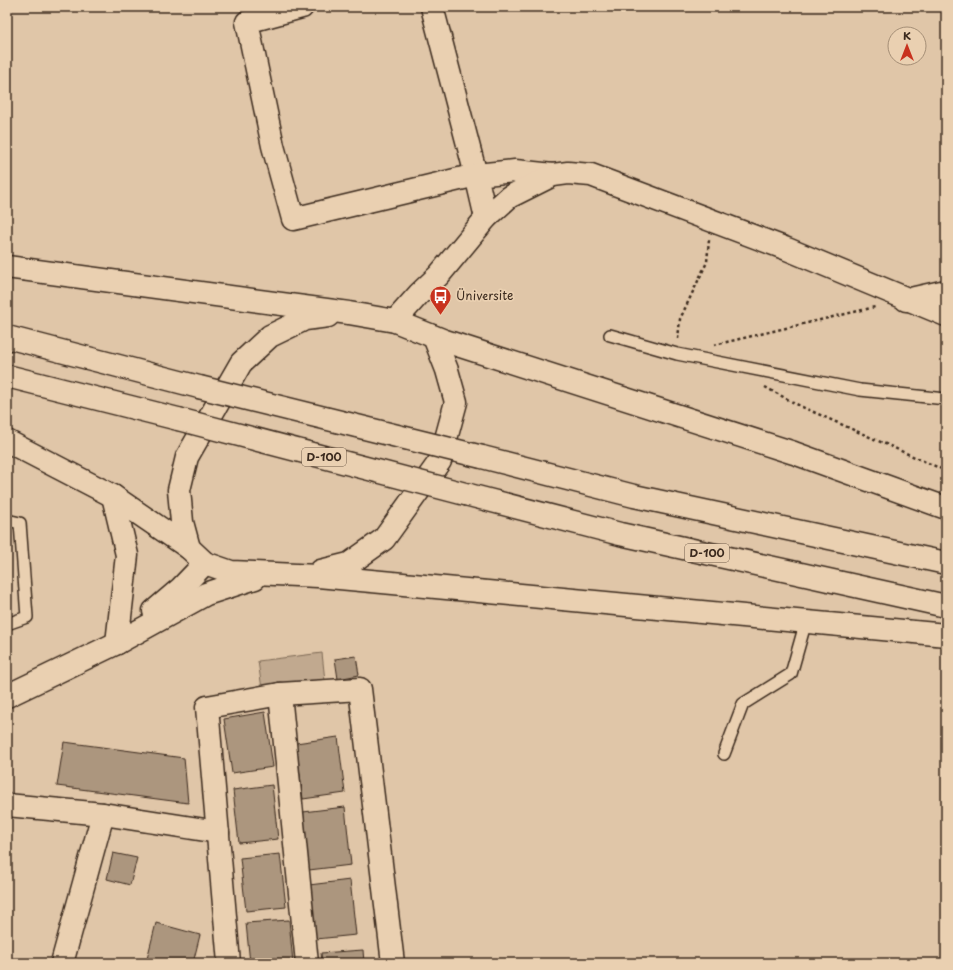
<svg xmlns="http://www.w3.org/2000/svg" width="953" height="970" font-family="'Playpen Sans',sans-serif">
<rect width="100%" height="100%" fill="#e0c6a8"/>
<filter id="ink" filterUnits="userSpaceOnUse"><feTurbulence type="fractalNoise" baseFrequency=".025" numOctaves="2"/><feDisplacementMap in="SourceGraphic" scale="8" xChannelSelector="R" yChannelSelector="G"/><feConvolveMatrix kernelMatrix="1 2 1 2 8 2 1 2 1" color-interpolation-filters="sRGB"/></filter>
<g filter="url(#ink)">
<path fill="#c1a98f" stroke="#7e6a56" d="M 322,653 L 325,681 L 262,689 L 258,661 Z"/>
<g fill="#ac967e" stroke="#3b2a1e">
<path d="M 356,656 L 359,675 L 338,679 L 335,659 Z"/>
<path d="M 265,712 L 273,767 L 232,773 L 224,719 Z"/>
<path d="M 338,737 L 345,793 L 303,799 L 296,743 Z"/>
<path d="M 64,742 L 184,758 L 188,803 L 57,786 Z"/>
<path d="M 272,785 L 278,839 L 239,843 L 233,790 Z"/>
<path d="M 345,807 L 351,865 L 309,870 L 303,812 Z"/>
<path d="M 113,853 L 137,858 L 130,885 L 107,879 Z"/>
<path d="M 280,854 L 286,907 L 246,911 L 240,858 Z"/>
<path d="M 350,880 L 356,935 L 316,939 L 309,885 Z"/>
<path d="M 289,920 L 293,963 L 250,963 L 246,923 Z"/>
<path d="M 156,923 L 200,935 L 193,963 L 146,963 Z"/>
<path d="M 363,950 L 364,963 L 322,963 L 321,953 Z"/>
</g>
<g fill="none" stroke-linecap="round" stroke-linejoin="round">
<defs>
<g id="lane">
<path d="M 610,335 L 677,354 L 860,390 L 946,399"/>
<path d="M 7,520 L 20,523 L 27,617 L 7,624"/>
<path d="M 724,754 L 743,704 L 791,674 L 806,621"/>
</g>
<g id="street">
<path d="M 906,300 L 946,291"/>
<path d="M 280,694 L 307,963"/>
<path d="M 7,805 L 103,814 L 218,832"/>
<path d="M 62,963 L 103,814"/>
<path d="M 229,963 L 207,707 L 280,694 L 360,689 L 393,963"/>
</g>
<g id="secondary">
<path d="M 302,7 L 247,22 L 273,146 L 293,219 L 476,175 L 432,7"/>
<path d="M 486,218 L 476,175 L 515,171 L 553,175"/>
<path d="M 395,321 L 419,294 L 439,275 L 486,218 L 509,197 L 553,175 L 568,173 L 591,175 L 787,249 L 946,315"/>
</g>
<path id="primary" d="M 7,696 L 117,643"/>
<g id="highway">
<path d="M 7,267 L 349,313 L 395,321 L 445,341 L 794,453 L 946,508"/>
<path d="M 7,337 L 199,387"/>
<path d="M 7,376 L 178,419"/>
<path d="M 7,441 L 113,496 L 189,548 L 205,563 L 231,572 L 318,576 L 946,635"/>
<path d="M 482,457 L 634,496 L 946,563"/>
<path d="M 469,495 L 620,534 L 946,606"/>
<path d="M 113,496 L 127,555 L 117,643"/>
<path d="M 189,548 L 182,522 L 179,490 L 187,457 L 241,363 L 270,336 L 305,319 L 328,316"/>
<path d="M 321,571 L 349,564 L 384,539 L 440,461 L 456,402 L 447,370 L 434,337"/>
<path d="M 154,611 L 181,588 L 205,563"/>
<path d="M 117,643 L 206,594 L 255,578"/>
</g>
</defs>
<use href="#lane" stroke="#3b2a1e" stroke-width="14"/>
<use href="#street" stroke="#3b2a1e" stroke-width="25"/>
<use href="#secondary" stroke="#3b2a1e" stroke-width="25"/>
<use href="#primary" stroke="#3b2a1e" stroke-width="25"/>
<use href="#highway" stroke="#3b2a1e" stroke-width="25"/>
<g stroke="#3b2a1e" stroke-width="2.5" stroke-dasharray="3 3" stroke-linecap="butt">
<path d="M 678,339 L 680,319 L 707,262 L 709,240"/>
<path d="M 714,345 L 875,307"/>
<path d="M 765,387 L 800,406 L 946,471"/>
</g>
<use href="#lane" stroke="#ead0b1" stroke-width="11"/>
<use href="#street" stroke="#ead0b1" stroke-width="22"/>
<use href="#secondary" stroke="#ead0b1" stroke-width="22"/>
<use href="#primary" stroke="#ead0b1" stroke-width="22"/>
<use href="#highway" stroke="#ead0b1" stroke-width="22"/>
<defs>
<g id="highway-bridge">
<path d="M 199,387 L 482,457"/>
<path d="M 178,419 L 469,495"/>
</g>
</defs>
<use href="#highway-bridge" stroke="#3b2a1e" stroke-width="25" stroke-linecap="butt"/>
<use href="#highway-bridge" stroke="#ead0b1" stroke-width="22"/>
</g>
</g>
<defs>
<symbol id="bus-pin" viewBox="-11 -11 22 30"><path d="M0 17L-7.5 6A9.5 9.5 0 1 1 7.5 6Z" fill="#c8321e" stroke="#ead0b1"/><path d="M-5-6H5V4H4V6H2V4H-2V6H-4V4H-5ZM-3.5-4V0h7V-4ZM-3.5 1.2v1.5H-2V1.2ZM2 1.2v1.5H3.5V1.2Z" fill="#fff"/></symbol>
</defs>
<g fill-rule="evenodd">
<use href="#bus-pin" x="428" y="284" width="25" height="34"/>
</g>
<g text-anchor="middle" stroke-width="3.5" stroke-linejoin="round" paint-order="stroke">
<g fill="#ead0b1" stroke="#705c4a" stroke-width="1">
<rect x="302" y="448" width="44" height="18" rx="3"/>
<rect x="685" y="544" width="44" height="18" rx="3"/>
</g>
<g font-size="11" font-weight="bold" fill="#3b2a1e">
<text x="324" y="461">D-100</text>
<text x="707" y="557">D-100</text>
</g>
<g font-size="12" fill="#3b2a1e" stroke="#ead0b1" text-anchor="start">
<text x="456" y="300">Üniversite</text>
</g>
</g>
<rect width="953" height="970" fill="none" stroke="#ead0b1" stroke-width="24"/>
<rect x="12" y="12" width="929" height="946" fill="none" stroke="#3b2a1e" stroke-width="1.5" filter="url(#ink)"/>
<g transform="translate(907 46)"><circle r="19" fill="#ead0b1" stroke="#a48e76"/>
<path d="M0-3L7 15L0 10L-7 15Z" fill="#c8321e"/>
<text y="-6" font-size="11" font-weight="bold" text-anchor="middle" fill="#3b2a1e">K</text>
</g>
</svg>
